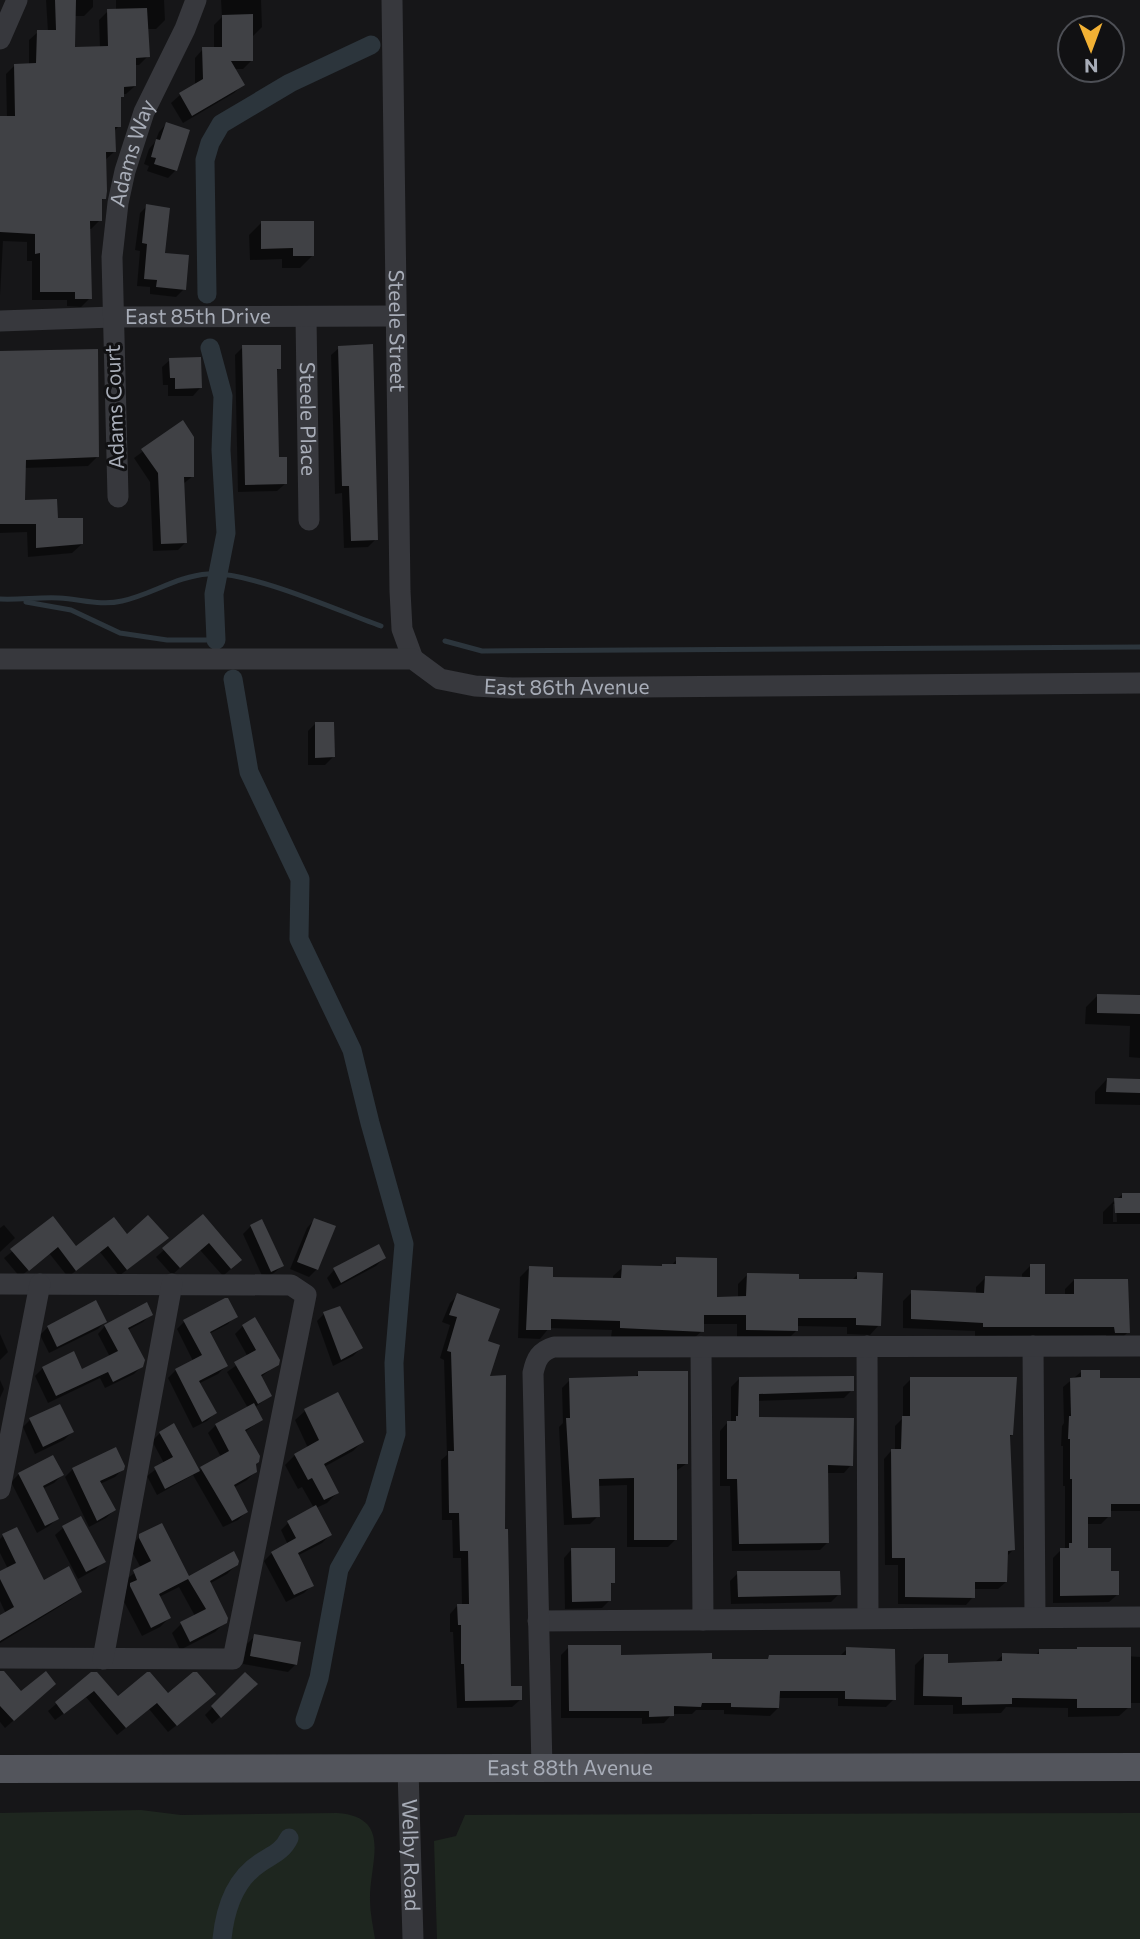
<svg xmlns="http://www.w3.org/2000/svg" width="1140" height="1939" font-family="Commissioner,sans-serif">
<rect width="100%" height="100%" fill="#161618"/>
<g fill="#1e261f">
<path d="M 141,1810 L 181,1815 L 337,1813 C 394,1817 369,1863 370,1900 C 370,1913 373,1926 375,1939 L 0,1939 L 0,1813 Z"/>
<path d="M 1140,1813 L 1140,1939 L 437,1939 L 434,1841 L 456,1836 L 465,1815 Z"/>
</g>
<g fill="#0007" fill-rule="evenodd">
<path d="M 46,0 L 93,0 L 93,7 L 84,16 L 74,16 L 74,49 L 100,48 L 99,20 L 108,11 L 116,11 L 116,0 L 164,0 L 165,20 L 156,29 L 147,29 L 148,56 L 139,65 L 134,65 L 135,86 L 126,94 L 122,94 L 119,100 L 119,126 L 114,131 L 114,152 L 104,161 L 104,198 L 100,202 L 100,220 L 91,229 L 88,229 L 90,298 L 81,307 L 67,306 L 67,300 L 32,300 L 32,261 L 27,261 L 27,242 L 3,241 L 0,296 L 0,118 L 7,118 L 6,74 L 15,65 L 29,65 L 29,40 L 38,32 L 48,32 Z"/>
<path d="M 221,0 L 261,0 L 262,27 L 253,36 L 252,60 L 243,69 L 233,69 L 243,84 L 234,93 L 183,123 L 171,103 L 180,95 L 195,86 L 195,58 L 203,49 L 214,49 L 214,25 L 222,17 Z"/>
<path d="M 166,124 L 176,170 L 168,178 L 147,171 L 149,166 L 144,164 L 149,149 L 155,142 L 159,132 Z"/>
<path d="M 147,206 L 163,254 L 184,289 L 176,297 L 150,294 L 150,287 L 137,286 L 140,251 L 135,250 L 140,213 Z"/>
<path d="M 261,223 L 313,255 L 300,268 L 282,268 L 282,259 L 250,260 L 249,235 Z"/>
<path d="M 243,347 L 279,368 L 275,372 L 277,459 L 285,484 L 277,491 L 238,492 L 235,355 Z"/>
<path d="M 339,348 L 376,539 L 368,547 L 344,548 L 342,493 L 335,494 L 331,355 Z"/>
<path d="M 0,353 L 97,457 L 88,466 L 24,468 L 24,502 L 56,520 L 82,544 L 72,553 L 28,557 L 27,532 L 0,533 Z"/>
<path d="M 170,360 L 200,388 L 193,396 L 168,396 L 168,385 L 163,385 L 162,367 Z"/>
<path d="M 182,423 L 193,476 L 183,484 L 186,542 L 178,550 L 153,551 L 150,482 L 134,458 Z"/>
<path d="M 316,723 L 333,757 L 325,765 L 308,765 L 308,731 Z"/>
<path d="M 1098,995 L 1140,997 L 1140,1058 L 1129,1057 L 1130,1026 L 1085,1024 L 1086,1007 Z"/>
<path d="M 1107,1079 L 1140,1081 L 1140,1105 L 1095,1104 L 1095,1092 Z"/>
<path d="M 1140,1193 L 1140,1224 L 1103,1224 L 1103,1212 L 1115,1200 L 1123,1194 ZM 1113,1204 L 1116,1204 L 1117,1222 L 1113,1222 Z"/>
<path d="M 203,1216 L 232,1268 L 223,1276 L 200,1250 L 172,1275 L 156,1257 Z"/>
<path d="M 53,1219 L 76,1248 L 127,1237 L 159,1245 L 119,1276 L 100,1252 L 68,1277 L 49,1253 L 20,1277 L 4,1258 Z"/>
<path d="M 314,1220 L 317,1269 L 309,1277 L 290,1269 L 307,1228 Z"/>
<path d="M 4,1225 L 15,1238 L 0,1252 L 0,1228 Z"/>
<path d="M 251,1226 L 282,1266 L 274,1273 L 263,1278 L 243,1234 Z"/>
<path d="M 384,1258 L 376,1266 L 333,1289 L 327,1278 L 334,1270 Z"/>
<path d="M 677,1259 L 715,1298 L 738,1298 L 738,1284 L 747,1275 L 797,1280 L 851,1281 L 858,1274 L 879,1325 L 870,1335 L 847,1334 L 847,1327 L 797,1326 L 797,1330 L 787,1340 L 737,1339 L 737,1324 L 702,1324 L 702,1331 L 692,1340 L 611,1337 L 612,1330 L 549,1328 L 540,1339 L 518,1338 L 520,1277 L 529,1268 L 551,1279 L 613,1280 L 613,1276 L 623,1267 L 660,1268 L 663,1265 L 671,1266 Z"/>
<path d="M 1031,1265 L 1043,1295 L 1065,1295 L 1065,1289 L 1074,1280 L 1128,1332 L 1119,1341 L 1107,1341 L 1106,1335 L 975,1336 L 975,1331 L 903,1328 L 903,1301 L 912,1292 L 976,1295 L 976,1287 L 985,1278 L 1022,1279 L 1022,1274 Z"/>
<path d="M 458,1295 L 486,1342 L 504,1531 L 509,1688 L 520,1700 L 512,1707 L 457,1708 L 453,1632 L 450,1632 L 450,1614 L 457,1606 L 462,1606 L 461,1558 L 453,1558 L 452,1520 L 442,1520 L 441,1460 L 447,1455 L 444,1360 L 440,1358 L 450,1325 L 442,1322 L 450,1303 Z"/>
<path d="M 151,1314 L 143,1322 L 128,1330 L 142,1366 L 134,1374 L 105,1388 L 100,1378 L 48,1403 L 35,1376 L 43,1368 L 81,1371 L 110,1357 L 98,1334 L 105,1326 Z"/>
<path d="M 324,1314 L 361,1348 L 353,1356 L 333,1366 L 317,1321 Z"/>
<path d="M 235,1316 L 228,1324 L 209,1334 L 226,1366 L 218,1374 L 198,1384 L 215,1413 L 207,1421 L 193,1428 L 168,1378 L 176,1370 L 193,1361 L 177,1329 L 185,1321 Z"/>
<path d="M 105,1322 L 98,1329 L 49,1353 L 40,1335 L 48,1327 Z"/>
<path d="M 243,1326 L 277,1364 L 260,1378 L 270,1396 L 254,1408 L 261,1420 L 245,1432 L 255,1472 L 247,1480 L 233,1488 L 246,1512 L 238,1520 L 223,1527 L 193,1475 L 157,1495 L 147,1476 L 164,1463 L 152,1441 L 160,1433 L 198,1471 L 221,1457 L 208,1433 L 216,1425 L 248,1408 L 227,1372 L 248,1357 L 235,1334 Z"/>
<path d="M 0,1334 L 8,1352 L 0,1360 Z"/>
<path d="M 1081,1372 L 1099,1380 L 1140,1419 L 1140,1511 L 1109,1511 L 1109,1516 L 1101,1524 L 1086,1524 L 1086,1550 L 1109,1572 L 1117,1595 L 1109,1602 L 1053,1603 L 1053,1558 L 1061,1550 L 1065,1550 L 1065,1486 L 1063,1486 L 1063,1446 L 1061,1446 L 1062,1426 L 1064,1423 L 1063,1387 Z"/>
<path d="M 639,1373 L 686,1464 L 676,1471 L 676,1539 L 668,1547 L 627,1547 L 627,1485 L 597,1486 L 598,1516 L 590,1524 L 564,1525 L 559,1427 L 563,1423 L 562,1388 L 570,1380 L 634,1378 Z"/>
<path d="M 739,1379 L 852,1390 L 844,1398 L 757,1401 L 758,1419 L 851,1465 L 844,1473 L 826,1473 L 828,1542 L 820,1550 L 732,1551 L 730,1486 L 720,1486 L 720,1431 L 727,1423 L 731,1423 L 731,1387 Z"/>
<path d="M 911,1379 L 1012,1435 L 1008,1438 L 1013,1550 L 1006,1557 L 1006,1582 L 998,1589 L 974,1589 L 973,1597 L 966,1605 L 898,1604 L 898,1565 L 885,1565 L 884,1459 L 891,1451 L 895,1451 L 895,1426 L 903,1418 L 903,1387 Z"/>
<path d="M 0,1380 L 4,1389 L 0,1398 Z"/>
<path d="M 337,1395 L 362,1442 L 353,1451 L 324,1467 L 337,1493 L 327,1503 L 316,1508 L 330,1535 L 322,1543 L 297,1556 L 312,1585 L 304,1593 L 286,1602 L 264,1561 L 272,1553 L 288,1545 L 281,1530 L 288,1523 L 314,1508 L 302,1487 L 298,1489 L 285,1465 L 295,1455 L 308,1448 L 295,1420 L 305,1411 Z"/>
<path d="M 30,1420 L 72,1432 L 64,1440 L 35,1454 L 23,1427 Z"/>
<path d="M 73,1469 L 123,1469 L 115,1477 L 100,1484 L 114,1510 L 106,1518 L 89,1527 L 65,1477 Z"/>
<path d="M 19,1474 L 62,1475 L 54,1483 L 42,1489 L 57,1519 L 49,1526 L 37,1533 L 11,1482 Z"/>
<path d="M 63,1528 L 103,1561 L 96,1569 L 78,1579 L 55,1535 Z"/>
<path d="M 3,1536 L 44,1582 L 80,1591 L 72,1599 L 0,1643 L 0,1617 L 6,1614 L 0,1601 L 0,1573 L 8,1569 L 0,1553 L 0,1539 Z"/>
<path d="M 140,1536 L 189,1578 L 237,1564 L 227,1574 L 209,1584 L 225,1622 L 215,1632 L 180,1650 L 172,1633 L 181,1624 L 195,1616 L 179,1587 L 159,1597 L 169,1618 L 160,1627 L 142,1636 L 121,1596 L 127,1588 L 124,1581 L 141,1568 L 130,1548 Z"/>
<path d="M 571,1550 L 613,1582 L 609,1586 L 610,1600 L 602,1608 L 565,1609 L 564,1558 Z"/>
<path d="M 738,1573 L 839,1594 L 831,1602 L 731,1604 L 730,1581 Z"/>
<path d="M 255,1636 L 296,1664 L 288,1672 L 243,1664 L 247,1644 Z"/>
<path d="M 569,1647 L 619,1657 L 711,1661 L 839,1657 L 847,1649 L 894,1699 L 886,1707 L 838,1706 L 838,1698 L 778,1698 L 778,1708 L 770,1716 L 724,1714 L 724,1710 L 696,1710 L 692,1714 L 672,1714 L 664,1723 L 642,1724 L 642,1718 L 561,1718 L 561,1655 Z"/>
<path d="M 1040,1650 L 1140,1657 L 1140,1703 L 1129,1703 L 1129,1707 L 1119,1716 L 1068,1717 L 1068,1708 L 1006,1707 L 1001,1713 L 953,1714 L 953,1705 L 914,1705 L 915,1665 L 925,1655 L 946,1665 L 994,1663 L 1003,1655 L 1035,1656 Z"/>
<path d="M 92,1673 L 118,1699 L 168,1695 L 206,1702 L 168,1732 L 149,1709 L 117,1735 L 86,1697 L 55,1720 L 48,1711 Z"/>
<path d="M 245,1674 L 248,1692 L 212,1724 L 205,1715 Z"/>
<path d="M 0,1678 L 20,1693 L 46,1692 L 5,1728 L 0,1722 Z"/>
</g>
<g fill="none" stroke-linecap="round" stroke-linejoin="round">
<g stroke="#2c353c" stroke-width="5">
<path d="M 0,599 C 19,600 39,597 59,598 C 81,599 100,606 122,601 C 151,595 177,576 208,574 C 250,571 339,611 381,626"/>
<path d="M 26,602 L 71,610 L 120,633 L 167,640 L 216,640"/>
<path d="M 445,641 L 482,651 L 1140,647"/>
</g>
<g stroke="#2c353c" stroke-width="19">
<path d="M 207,294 L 205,160 L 210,143 L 221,124 L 290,83 L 371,45"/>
<path d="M 210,348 L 223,396 L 221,450 L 226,533 L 214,594 L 216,640"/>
<path d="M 233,679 L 249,772 L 300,879 L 299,939 L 352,1050 L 370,1123 L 404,1244 L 394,1363 L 396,1434 L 374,1507 L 339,1569 L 319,1678 L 305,1720"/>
<path d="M 222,1939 C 225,1909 234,1880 260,1863 C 272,1855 283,1851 289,1838"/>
</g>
</g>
<g fill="#404145">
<path d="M 55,0 L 76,0 L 75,47 L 108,46 L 107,9 L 147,8 L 150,57 L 136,58 L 136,86 L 124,87 L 124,97 L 121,97 L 121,127 L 115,127 L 116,152 L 106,152 L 107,191 L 106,199 L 102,199 L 102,221 L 90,221 L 92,299 L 75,299 L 75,292 L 40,292 L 40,253 L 35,254 L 35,234 L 0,232 L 0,116 L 15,116 L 14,64 L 36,63 L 37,30 L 56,30 Z"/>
<path d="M 253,14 L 253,61 L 231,61 L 245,85 L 192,116 L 179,93 L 203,79 L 202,47 L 222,47 L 222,15 Z"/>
<path d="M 166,122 L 190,130 L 177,171 L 154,164 L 156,158 L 151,157 L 156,139 L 160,140 Z"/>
<path d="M 146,204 L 170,208 L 165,253 L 189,255 L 186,290 L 156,287 L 157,280 L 144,279 L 147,244 L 142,243 Z"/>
<path d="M 261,221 L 314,221 L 314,256 L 293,256 L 293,248 L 261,249 Z"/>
<path d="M 373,344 L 378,540 L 351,541 L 349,486 L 342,486 L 338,346 Z"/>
<path d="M 242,345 L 281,345 L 281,369 L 277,369 L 279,457 L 287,457 L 287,484 L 245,485 Z"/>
<path d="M 98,349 L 99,457 L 26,460 L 25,500 L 57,499 L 58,518 L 83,518 L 83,544 L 36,548 L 36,524 L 0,524 L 0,351 Z"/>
<path d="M 201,357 L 202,388 L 175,389 L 175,378 L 170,378 L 169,358 Z"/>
<path d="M 183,420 L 194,437 L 194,477 L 184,477 L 187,543 L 161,544 L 158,473 L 141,449 Z"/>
<path d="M 315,722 L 334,722 L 335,757 L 315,758 Z"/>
<path d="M 1097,994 L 1140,995 L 1140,1014 L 1097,1013 Z"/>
<path d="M 1107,1078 L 1140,1079 L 1140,1093 L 1106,1092 Z"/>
<path d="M 1122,1193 L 1140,1193 L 1140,1213 L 1115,1213 L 1114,1198 L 1122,1198 Z"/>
<path d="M 203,1214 L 242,1260 L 231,1269 L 209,1243 L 180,1268 L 162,1248 Z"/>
<path d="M 148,1215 L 169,1238 L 127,1270 L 108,1246 L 76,1271 L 58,1247 L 29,1271 L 10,1249 L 53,1216 L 76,1246 L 114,1217 L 127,1234 Z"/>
<path d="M 314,1218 L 336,1226 L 318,1270 L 297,1262 Z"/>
<path d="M 262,1219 L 284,1266 L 271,1272 L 250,1225 Z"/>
<path d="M 379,1244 L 386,1258 L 341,1283 L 333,1268 Z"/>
<path d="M 676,1257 L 717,1258 L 717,1297 L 746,1296 L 747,1273 L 799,1274 L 799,1279 L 857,1279 L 857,1272 L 883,1273 L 881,1326 L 856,1325 L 856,1318 L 798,1318 L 798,1331 L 746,1330 L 746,1315 L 704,1315 L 704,1332 L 620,1328 L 620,1321 L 551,1319 L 551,1330 L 526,1330 L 529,1266 L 553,1267 L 553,1277 L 621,1278 L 622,1265 L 662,1266 L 662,1264 L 676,1264 Z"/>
<path d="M 1030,1264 L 1045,1264 L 1045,1294 L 1074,1294 L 1074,1279 L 1128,1279 L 1130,1333 L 1115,1333 L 1114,1327 L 983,1327 L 983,1323 L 911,1319 L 911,1290 L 984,1293 L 985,1276 L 1030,1277 Z"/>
<path d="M 457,1293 L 500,1309 L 488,1341 L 500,1345 L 490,1376 L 506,1375 L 505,1529 L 508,1529 L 511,1686 L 522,1686 L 522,1700 L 465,1701 L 464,1664 L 461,1664 L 461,1625 L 458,1625 L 457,1604 L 469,1604 L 468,1551 L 460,1551 L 459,1513 L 449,1513 L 448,1451 L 454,1451 L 451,1352 L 447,1351 L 457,1317 L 449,1315 Z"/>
<path d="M 225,1298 L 228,1298 L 238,1317 L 210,1332 L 228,1366 L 199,1381 L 217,1413 L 202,1422 L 175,1369 L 202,1355 L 183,1320 Z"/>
<path d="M 96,1300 L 107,1322 L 57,1347 L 47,1326 Z"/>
<path d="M 147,1302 L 153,1315 L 128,1328 L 145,1360 L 143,1367 L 113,1382 L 108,1372 L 56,1396 L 42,1367 L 74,1351 L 82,1369 L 118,1351 L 104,1325 Z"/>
<path d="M 340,1306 L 363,1348 L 341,1360 L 323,1312 Z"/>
<path d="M 255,1317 L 280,1360 L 279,1365 L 261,1375 L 272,1396 L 258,1404 L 234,1362 L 256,1350 L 242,1325 Z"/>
<path d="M 1081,1370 L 1100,1370 L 1100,1378 L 1140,1378 L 1140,1504 L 1111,1504 L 1111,1517 L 1088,1517 L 1088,1548 L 1111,1548 L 1111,1571 L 1119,1571 L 1119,1595 L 1060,1596 L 1060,1548 L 1069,1548 L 1069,1543 L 1072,1543 L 1072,1479 L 1070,1479 L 1070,1439 L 1068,1439 L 1069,1416 L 1071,1416 L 1070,1378 L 1081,1377 Z"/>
<path d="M 638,1371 L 688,1371 L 688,1464 L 677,1464 L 677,1540 L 634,1540 L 634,1478 L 599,1479 L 600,1517 L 572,1518 L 566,1418 L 570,1418 L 569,1378 L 638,1376 Z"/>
<path d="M 854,1376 L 854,1391 L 759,1394 L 759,1417 L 854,1418 L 853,1466 L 828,1465 L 829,1543 L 739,1544 L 737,1479 L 727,1479 L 727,1421 L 736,1421 L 736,1416 L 738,1416 L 739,1377 Z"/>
<path d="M 910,1377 L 1017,1377 L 1013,1435 L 1010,1435 L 1015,1550 L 1008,1551 L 1007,1582 L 975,1582 L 975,1598 L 905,1597 L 905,1558 L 892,1558 L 891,1449 L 901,1449 L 902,1416 L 910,1416 Z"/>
<path d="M 338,1392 L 364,1442 L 324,1464 L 339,1493 L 324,1500 L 312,1478 L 308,1480 L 294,1454 L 319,1440 L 304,1409 Z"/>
<path d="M 254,1403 L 263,1420 L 245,1430 L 260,1456 L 259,1462 L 256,1464 L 257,1472 L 234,1485 L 248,1512 L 232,1521 L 200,1467 L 229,1451 L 215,1424 Z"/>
<path d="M 60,1404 L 74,1432 L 43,1447 L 29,1418 Z"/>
<path d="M 174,1423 L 200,1471 L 165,1489 L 154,1467 L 173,1457 L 159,1432 Z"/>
<path d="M 116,1447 L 125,1466 L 124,1470 L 100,1481 L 116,1510 L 97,1521 L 72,1468 Z"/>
<path d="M 53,1455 L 64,1475 L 43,1486 L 59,1519 L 45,1526 L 18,1473 Z"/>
<path d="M 316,1505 L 332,1535 L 298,1553 L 314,1586 L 294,1595 L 271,1552 L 296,1538 L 287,1521 Z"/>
<path d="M 81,1516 L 106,1562 L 86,1572 L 62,1526 Z"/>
<path d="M 162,1523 L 189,1576 L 234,1551 L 239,1561 L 238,1565 L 210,1581 L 228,1618 L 227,1623 L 190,1642 L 180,1622 L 206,1609 L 188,1579 L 159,1594 L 171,1618 L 151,1628 L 130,1586 L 130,1583 L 137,1580 L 133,1570 L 151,1561 L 139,1538 L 139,1534 Z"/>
<path d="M 17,1527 L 44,1580 L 69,1566 L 82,1592 L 0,1641 L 0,1615 L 14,1607 L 0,1579 L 0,1571 L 16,1563 L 2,1534 Z"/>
<path d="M 571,1548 L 615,1548 L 615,1583 L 611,1583 L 611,1601 L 572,1602 Z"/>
<path d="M 737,1571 L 840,1571 L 841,1595 L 738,1597 Z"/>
<path d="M 254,1634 L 301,1642 L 297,1665 L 250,1656 Z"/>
<path d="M 568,1645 L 621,1645 L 621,1655 L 712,1653 L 712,1659 L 768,1659 L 769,1655 L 846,1655 L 846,1647 L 895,1649 L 896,1700 L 845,1699 L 845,1691 L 780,1691 L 779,1708 L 731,1707 L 731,1703 L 702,1703 L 701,1707 L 674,1706 L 674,1716 L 649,1717 L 649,1711 L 569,1711 Z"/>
<path d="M 1077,1647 L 1131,1647 L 1131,1708 L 1077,1708 L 1077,1699 L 1012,1698 L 1012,1704 L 962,1705 L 962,1697 L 923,1696 L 924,1654 L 948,1654 L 948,1663 L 1002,1661 L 1002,1653 L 1039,1654 L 1039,1649 L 1077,1649 Z"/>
<path d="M 0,1671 L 4,1671 L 21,1691 L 46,1671 L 56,1684 L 14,1721 L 0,1706 Z"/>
<path d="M 91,1672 L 97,1672 L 118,1696 L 147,1672 L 150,1672 L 168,1693 L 193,1672 L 197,1672 L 216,1694 L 177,1726 L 157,1703 L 126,1728 L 94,1691 L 64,1714 L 55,1702 Z"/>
<path d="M 245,1672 L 258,1684 L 221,1718 L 211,1706 Z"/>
</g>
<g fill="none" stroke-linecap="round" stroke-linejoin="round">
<g stroke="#37383d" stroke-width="21">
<path id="s1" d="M 392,0 L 400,591 L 402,629 L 413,659"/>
<path d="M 0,39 L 17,0"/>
<path id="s2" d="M 306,317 L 309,520"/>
<path id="s3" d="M 0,321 L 113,317 L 396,316"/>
<path id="s4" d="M 118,497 L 112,257 L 118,203 L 125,171 L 144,112 L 185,29 L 196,0"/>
<path id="s5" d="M 0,659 L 413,659 L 440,679 L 475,686 L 512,688 L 1140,683"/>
<path d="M 0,1284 L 291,1285 L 306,1295 L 233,1659 L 0,1658"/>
<path d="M 867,1346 L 868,1618"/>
<path d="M 1033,1346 L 1035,1617"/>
<path d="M 701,1347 L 703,1620"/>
<path d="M 0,1489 L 40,1284"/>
<path d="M 538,1621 L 1140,1617"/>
<path d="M 103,1659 L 172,1284"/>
<path d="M 542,1768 L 533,1373 C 536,1359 540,1351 554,1347 L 1140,1346"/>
<path id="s6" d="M 408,1769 L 413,1939"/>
</g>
<path stroke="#53555c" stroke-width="28" id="s7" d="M 0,1769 L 1140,1767"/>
</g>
<g text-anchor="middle" stroke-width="6" stroke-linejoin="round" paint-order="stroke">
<g font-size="21" fill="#a8adb8" stroke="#111113">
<text dy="7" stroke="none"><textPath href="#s4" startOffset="346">Adams Way</textPath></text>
<text dy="7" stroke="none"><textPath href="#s3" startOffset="198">East 85th Drive</textPath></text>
<text dy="7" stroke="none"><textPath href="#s1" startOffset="331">Steele Street</textPath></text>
<text transform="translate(115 407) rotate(-92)" y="7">Adams Court</text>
<text dy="7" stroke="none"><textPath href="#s2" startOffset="102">Steele Place</textPath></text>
<text dy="7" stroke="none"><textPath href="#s5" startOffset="574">East 86th Avenue</textPath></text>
<text dy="7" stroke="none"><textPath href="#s7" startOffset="570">East 88th Avenue</textPath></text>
<text dy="7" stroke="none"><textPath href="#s6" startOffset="86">Welby Road</textPath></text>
</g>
</g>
<g transform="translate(1091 49) rotate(179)"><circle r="33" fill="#111113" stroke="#4d4f55" stroke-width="2"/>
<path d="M0-5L12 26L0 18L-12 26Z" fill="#f2b134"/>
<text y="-10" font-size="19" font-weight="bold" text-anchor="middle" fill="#a8adb8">N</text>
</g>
</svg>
